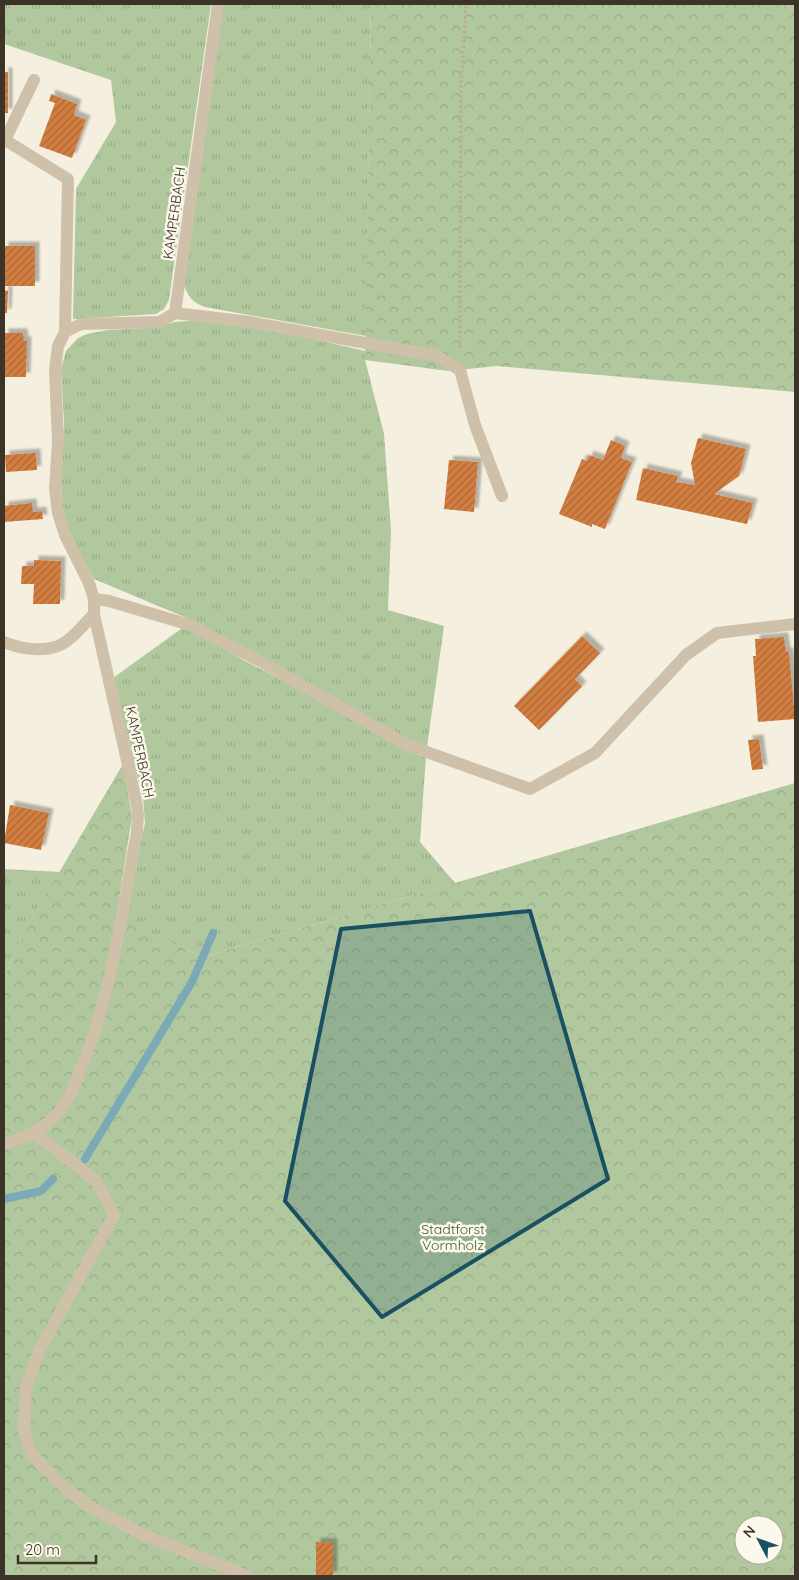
<svg xmlns="http://www.w3.org/2000/svg" width="799" height="1580" font-family="Quicksand,sans-serif">
<defs>
<pattern id="grass-tufts" width="24" height="20" patternUnits="userSpaceOnUse" patternTransform="scale(1.25)"><rect width="24" height="20" fill="#b1c79d"/><path d="M3 7l-1-3M5 7V3M7 7l1-3M15 17l-1-3M17 17v-4M19 17l1-3" fill="none" stroke="#99ab87"/></pattern>
<pattern id="forest-crowns" width="20" height="18" patternUnits="userSpaceOnUse" patternTransform="scale(1.25)"><rect width="20" height="18" fill="#b1c79d"/><path d="M2 6a3 3 0 1 1 6 0M12 15a3 3 0 1 1 6 0" fill="none" stroke="#99ab87"/></pattern>
<pattern id="building-hatch" width="6" height="6" patternUnits="userSpaceOnUse" patternTransform="scale(1.25)"><rect width="6" height="6" fill="#d27e41"/><path d="M-1 1l2-2M0 6l6-6M5 7l2-2" fill="none" stroke="#ac6836"/></pattern>
<filter id="shadow"><feDropShadow dx="4.5" dy="-4.5" stdDeviation="1" flood-color="#0004"/></filter>
</defs>
<rect width="100%" height="100%" fill="#f5efdf"/>
<g fill="url(#grass-tufts)">
<path d="M 4,4 L 211,4 L 169,300 L 164,309 L 156,314 L 73,319 L 76,189 L 116,122 L 111,80 L 4,44 Z"/>
<path d="M 223,4 L 371,4 L 366,336 L 205,307 C 193,303 187,296 184,284 Z"/>
<path d="M 204,320 L 301,336 L 365,351 L 365,360 L 384,434 L 391,530 L 388,610 L 444,626 L 427,747 L 408,741 L 194,621 L 94,579 L 68,532 L 63,507 L 61,484 L 64,423 L 61,369 L 66,351 L 78,338 L 87,334 L 108,330 L 161,327 L 174,322 Z"/>
<path d="M 185,626 L 245,661 L 426,755 L 420,842 L 455,883 L 203,957 L 124,922 L 145,823 L 143,797 L 130,753 L 131,750 L 113,678 Z"/>
<path d="M 4,869 L 60,872 L 24,932 L 4,977 Z"/>
</g>
<g fill="url(#forest-crowns)" fill-rule="evenodd">
<path d="M 371,4 L 795,4 L 795,392 L 497,366 L 448,371 L 365,360 Z"/>
<path d="M 123,764 L 132,817 L 116,918 L 203,957 L 795,783 L 795,1576 L 4,1576 L 4,977 L 24,932 ZM 744,1525 L 774,1525 L 774,1555 L 744,1555 Z"/>
</g>
<g fill="none" stroke-linecap="round" stroke-linejoin="round">
<g stroke="#7ba9b6" stroke-width="8">
<path d="M 85,1159 L 192,982 L 213,933"/>
<path d="M 4,1199 L 41,1191 L 53,1179"/>
</g>
</g>
<g fill="url(#building-hatch)" filter="url(#shadow)">
<rect x="4" y="72" width="4" height="41"/>
<path d="M 51,94 L 77,104 L 74,115 L 86,120 L 72,158 L 39,146 L 55,103 L 49,101 Z"/>
<rect x="4" y="246" width="31" height="40"/>
<path d="M 4,290 L 8,291 L 7,313 L 4,313 Z"/>
<path d="M 4,333 L 23,333 L 24,341 L 27,341 L 26,377 L 4,377 Z"/>
<path d="M 698,438 L 746,449 L 739,476 L 714,494 L 753,503 L 747,524 L 636,500 L 643,468 L 678,476 L 676,482 L 695,485 L 691,463 Z"/>
<path d="M 611,440 L 625,446 L 621,458 L 632,462 L 605,529 L 592,524 L 592,527 L 559,514 L 582,459 L 587,461 L 589,455 L 603,460 Z"/>
<path d="M 36,453 L 37,470 L 6,472 L 5,455 Z"/>
<path d="M 449,460 L 478,462 L 474,512 L 444,509 Z"/>
<path d="M 32,503 L 33,512 L 42,511 L 43,519 L 4,522 L 4,506 Z"/>
<path d="M 34,560 L 61,561 L 60,604 L 33,604 L 34,584 L 21,584 L 22,566 L 34,566 Z"/>
<path d="M 582,636 L 600,653 L 575,679 L 582,686 L 539,730 L 514,706 Z"/>
<path d="M 784,637 L 786,652 L 789,652 L 795,719 L 758,722 L 753,656 L 756,656 L 755,639 Z"/>
<path d="M 759,739 L 763,769 L 752,770 L 748,740 Z"/>
<path d="M 10,805 L 49,813 L 41,850 L 4,843 Z"/>
<path d="M 316,1542 L 333,1543 L 333,1576 L 316,1576 Z"/>
</g>
<g fill="none" stroke-linecap="round" stroke-linejoin="round">
<path stroke="#bbac93" stroke-width="3" stroke-dasharray="2.5 2.5" stroke-linecap="butt" d="M 460,348 L 461,88 L 466,4"/>
<g stroke="#cfc1a9" stroke-width="12">
<path d="M 34,80 L 5,140 L 68,179 L 65,332"/>
<path d="M 175,313 L 250,322 L 437,356 L 460,370 L 475,425 L 502,496"/>
<path d="M 175,313 L 218,4"/>
<path d="M 94,599 L 109,601 L 190,625 L 263,663 L 407,745 L 530,789 L 595,753 L 686,655 L 717,633 L 795,624"/>
<path d="M 4,642 C 18,648 39,652 55,647 C 70,643 83,625 94,614"/>
<path d="M 35,1133 L 97,1182 L 114,1215 L 39,1351 L 26,1387 L 24,1432 L 32,1455 L 68,1491 L 92,1508 L 144,1535 L 247,1576"/>
<path d="M 4,1144 C 27,1136 38,1133 56,1115 C 69,1102 75,1085 81,1068 C 112,994 122,911 137,832 L 138,814 L 136,801 L 94,614 L 94,599 L 89,583 L 65,535 L 58,513 L 55,488 L 58,442 L 55,370 L 58,346 L 65,332 L 81,324 L 160,322 L 175,313"/>
</g>
</g>
<path fill="#1a5162" fill-opacity="0.2" stroke="#1a5162" stroke-width="4" stroke-linejoin="round" d="M 530,911 L 608,1179 L 382,1317 L 285,1201 L 341,929 Z"/>
<g text-anchor="middle" stroke-width="5" stroke-linejoin="round" paint-order="stroke">
<g font-size="14" fill="#3c3329" stroke="#fcf8ec">
<text transform="translate(174 213) rotate(-82)" y="5">KAMPERBACH</text>
<text transform="translate(140 752) rotate(78)" y="5">KAMPERBACH</text>
</g>
<g font-size="14" fill="#415d2a" stroke="#fcf8ec">
<text x="453" y="1234">Stadtforst<tspan x="453" dy="16">Vormholz</tspan></text>
</g>
</g>
<rect width="799" height="1580" fill="none" stroke="#3c3329" stroke-width="10"/>
<g transform="translate(759 1540) rotate(311)"><circle r="24" fill="#fcf8ec" stroke="#afa99e"/>
<path d="M0-4L9 19L0 12L-9 19Z" fill="#1a5162"/>
<text y="-8" font-size="14" font-weight="bold" text-anchor="middle" fill="#3c3329">N</text>
</g>
<path d="M18 1555v8h78v-8" fill="none" stroke="#3c3329" stroke-width="2.5"/>
<text x="25" y="1555" font-size="15" fill="#3c3329" stroke="#fcf8ec" stroke-width="4" paint-order="stroke">20 m</text>
</svg>
